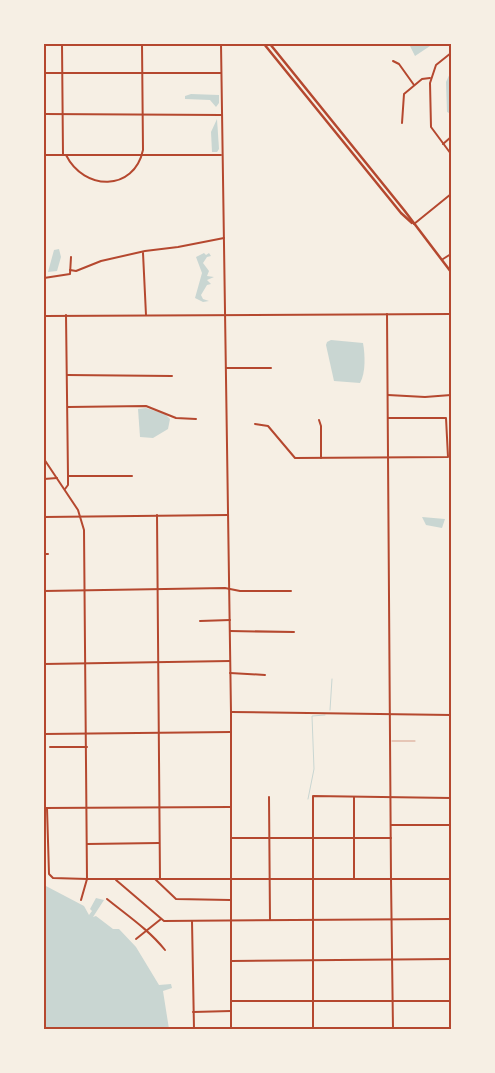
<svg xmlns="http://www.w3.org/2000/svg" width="495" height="1073" font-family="Inter,sans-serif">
<rect width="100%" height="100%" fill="#f6efe4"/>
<g fill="#c9d6d2">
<path d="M 405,44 L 433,44 L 415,56 L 410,46 Z"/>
<path d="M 451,71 L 451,111 L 449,113 L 447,112 L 446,82 Z"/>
<path d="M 191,94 L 219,95 L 219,103 L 216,107 L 210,100 L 185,99 L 185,96 Z"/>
<path d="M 217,119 L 219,149 L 217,152 L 212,152 L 211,132 Z"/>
<path d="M 59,249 L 61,257 L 57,271 L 48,272 L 54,250 Z"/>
<path d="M 204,253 L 206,255 L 209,253 L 211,256 L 207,257 L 203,263 L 209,271 L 207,276 L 214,277 L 207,280 L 211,284 L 207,285 L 201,295 L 203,299 L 209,301 L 203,302 L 195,298 L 202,273 L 196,257 Z"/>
<path d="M 331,340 L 363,343 C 365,354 366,373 360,383 L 334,381 L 326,345 L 327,342 Z"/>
<path d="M 146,408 L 165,414 L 170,419 L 168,429 L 153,438 L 140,437 L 138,409 Z"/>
<path d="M 422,517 L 445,519 L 442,528 L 426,525 Z"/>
<path d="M 44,885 L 84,906 L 89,915 L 92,911 L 90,909 L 96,898 L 104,900 L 93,917 L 96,916 L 113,929 L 119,929 L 136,947 L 159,985 L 171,984 L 172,988 L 163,991 L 169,1029 L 44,1029 Z"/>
</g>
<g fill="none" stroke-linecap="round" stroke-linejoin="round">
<g stroke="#c9d6d2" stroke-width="1">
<path d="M 330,710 L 332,679"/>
<path d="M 308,799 L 314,769 L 312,716 L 325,715"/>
</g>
<path stroke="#b5482f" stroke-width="0.5" d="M 392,741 L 415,741"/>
<g stroke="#b5482f" stroke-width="2">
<path d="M 62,44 L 63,155"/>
<path d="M 221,44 L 231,712 L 231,1029"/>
<path d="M 451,53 L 436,65 L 430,83 L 431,127 L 451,154"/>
<path d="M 393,61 L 399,64 L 414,85"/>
<path d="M 44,73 L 221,73"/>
<path d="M 44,114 L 221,115"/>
<path d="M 402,123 L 404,94 L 422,79 L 430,78"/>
<path d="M 443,144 L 451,137"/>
<path d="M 44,155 L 221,155"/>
<path d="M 66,155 C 84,191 134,192 143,150 L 142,44"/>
<path d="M 414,224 L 451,194"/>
<path d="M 143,253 L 146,315"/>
<path d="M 443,259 L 451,254"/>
<path d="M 70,270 L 76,271 L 101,261 L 145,251 L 178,247 L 224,238"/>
<path d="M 44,278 L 70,274 L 71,257"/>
<path d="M 387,314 L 391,879"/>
<path d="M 44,316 L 451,314"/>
<path d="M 226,368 L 271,368"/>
<path d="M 67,375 L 172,376"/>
<path d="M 388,395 L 425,397 L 451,395"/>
<path d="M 68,407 L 146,406 L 176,418 L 196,419"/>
<path d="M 319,420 L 321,426 L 321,458"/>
<path d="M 255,424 L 268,426 L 295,458 L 448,457 L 446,418 L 388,418"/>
<path d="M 69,476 L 132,476"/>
<path d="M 44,479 L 57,478"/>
<path d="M 65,489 L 68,485 L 68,476 L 66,315"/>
<path d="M 157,515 L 160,879"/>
<path d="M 44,517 L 228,515"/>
<path d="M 44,554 L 48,554"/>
<path d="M 44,591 L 225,588 L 240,591 L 291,591"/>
<path d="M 200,621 L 230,620"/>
<path d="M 230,631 L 294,632"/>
<path d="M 44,664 L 230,661"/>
<path d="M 230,673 L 265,675"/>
<path d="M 231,712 L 451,715"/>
<path d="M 44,734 L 231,732"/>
<path d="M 50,747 L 87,747"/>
<path d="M 269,797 L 270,920"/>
<path d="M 354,797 L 354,879"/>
<path d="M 44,808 L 230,807"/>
<path d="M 47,808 L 49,874 L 53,878 L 87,879 L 81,900"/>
<path d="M 391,825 L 451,825"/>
<path d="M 231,838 L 391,838"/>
<path d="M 87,844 L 159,843"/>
<path d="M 155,879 L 176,899 L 230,900"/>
<path d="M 116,880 L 164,921 L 451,919"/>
<path d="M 107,899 C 128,916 149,930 165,950"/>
<path d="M 192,921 L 194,1029"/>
<path d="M 136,939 L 161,919"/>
<path d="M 231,961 L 451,959"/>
<path d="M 231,1001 L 451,1001"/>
<path d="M 193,1012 L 231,1011"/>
<path d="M 313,1029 L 313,796 L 451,798"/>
</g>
<g stroke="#b5482f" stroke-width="2">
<path d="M 44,459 L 78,510 L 84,530 L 87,879 L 451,879"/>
<path d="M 391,879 L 393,1029"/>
</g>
<g stroke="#b5482f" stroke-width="2.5">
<path d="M 264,44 L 401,213 L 412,223"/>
<path d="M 270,44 L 404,210 L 451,272"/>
</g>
</g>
<rect width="495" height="1073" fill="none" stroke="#f6efe4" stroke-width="90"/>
<rect x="45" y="45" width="405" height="983" fill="none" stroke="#b5482f" stroke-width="2"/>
</svg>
